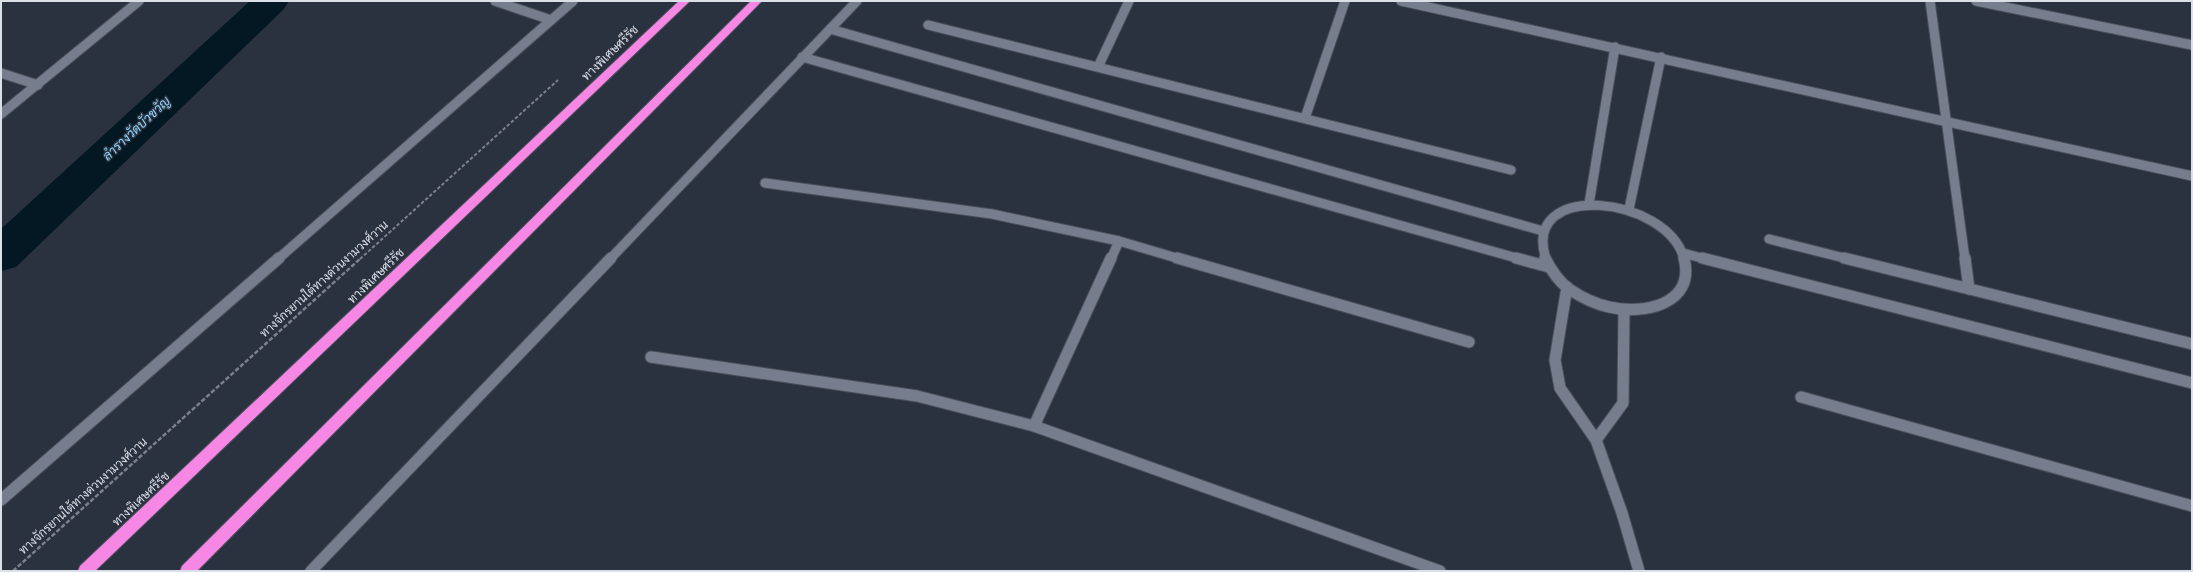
<svg xmlns="http://www.w3.org/2000/svg" width="2193" height="572" font-family="'Libre Baskerville',Sarabun,serif">
<rect width="100%" height="100%" fill="#2b323f"/>
<g fill="none" stroke-linecap="round" stroke-linejoin="round">
<path fill="#031823" fill-rule="evenodd" d="M 250,1 L 289,1 L 284,9 L 16,267 L 1,271 L 1,229 Z"/>
<defs>
<g id="street-far1">
<path d="M 495,1 L 551,20"/>
<path d="M 1401,1 L 2192,176"/>
<path d="M 1930,1 L 1965,259"/>
<path d="M 1976,1 L 2192,45"/>
<path d="M 928,25 L 1511,170"/>
<path d="M 830,29 L 1543,231"/>
<path d="M 802,57 L 1520,259"/>
<path d="M 1098,67 L 1129,1"/>
<path d="M 1,73 L 38,85"/>
<path d="M 1,114 L 139,1"/>
<path d="M 1305,118 L 1345,1"/>
<path d="M 765,183 L 992,214 L 1119,241 L 1180,259"/>
<path d="M 1589,204 L 1615,47"/>
<path d="M 1629,209 L 1661,57"/>
<path d="M 1769,239 L 1848,259"/>
<path d="M 1683,253 L 1705,259"/>
<path d="M 278,259 L 573,1"/>
<path d="M 610,259 L 857,1"/>
<path d="M 1111,259 L 1119,241"/>
<path d="M 1546,259 C 1520,179 1668,196 1684,259"/>
</g>
<g id="street">
<path d="M 1177,258 L 1469,342"/>
<path d="M 1516,258 L 1549,267"/>
<path d="M 1545,258 C 1551,270 1558,281 1569,289 C 1581,297 1595,304 1609,307 C 1643,315 1696,305 1684,258"/>
<path d="M 1702,258 L 2192,383"/>
<path d="M 1844,258 L 2192,344"/>
<path d="M 1965,258 L 1969,289"/>
<path d="M 1567,287 L 1555,360 L 1560,388 L 1596,440 L 1622,513 L 1639,571"/>
<path d="M 651,357 L 917,396 L 1034,426 L 1440,571"/>
<path d="M 1801,397 L 2192,506"/>
<path d="M 1034,426 L 1111,258"/>
<path d="M 1596,440 L 1623,403 L 1624,310"/>
<path d="M 1,500 L 279,258"/>
<path d="M 311,571 L 611,258"/>
</g>
<g id="highway">
<path d="M 679,1 L 690,1 L 95,571 L 78,571 L 80,566 Z"/>
<path d="M 751,1 L 762,1 L 197,571 L 180,571 L 182,566 Z"/>
</g>
</defs>
<use href="#street-far1" stroke="#4b505c" stroke-width="11"/>
<use href="#street" stroke="#4b505c" stroke-width="13"/>
<use href="#highway" stroke="#4b505c" stroke-width="2"/>
<path stroke="#7b808c" stroke-width="2" stroke-dasharray="3.5 2" stroke-linecap="butt" d="M 360,259 L 558,80"/>
<path stroke="#7b808c" stroke-width="2.5" stroke-dasharray="4.5 2" stroke-linecap="butt" d="M 13,571 L 361,258"/>
<use href="#street-far1" stroke="#767e8d" stroke-width="9"/>
<use href="#street" stroke="#767e8d" stroke-width="11"/>
<use href="#highway" fill="#f787e5" fill-rule="evenodd"/>
</g>
<g text-anchor="middle" stroke-width="3" stroke-linejoin="round" paint-order="stroke">
<g font-size="12" fill="#dbdfe8" stroke="#2b323f">
<text transform="translate(610 53) rotate(-44)" y="4">ทางพิเศษศรีรัช</text>
<text transform="translate(376 276) rotate(-44)" y="4">ทางพิเศษศรีรัช</text>
<text transform="translate(324 279) rotate(-42)" y="4">ทางจักรยานใต้ทางด่วนงามวงศ์วาน</text>
<text transform="translate(83 496) rotate(-42)" y="4">ทางจักรยานใต้ทางด่วนงามวงศ์วาน</text>
<text transform="translate(141 499) rotate(-43)" y="4">ทางพิเศษศรีรัช</text>
</g>
<g font-size="13" font-style="italic" fill="#8fd5fe" stroke="#2b323f">
<text transform="translate(136 128) rotate(-43)" y="5">ลำรางวัดบัวขวัญ</text>
</g>
</g>
<rect width="2193" height="572" fill="none" stroke="#dbdfe8" stroke-width="4"/>
</svg>
